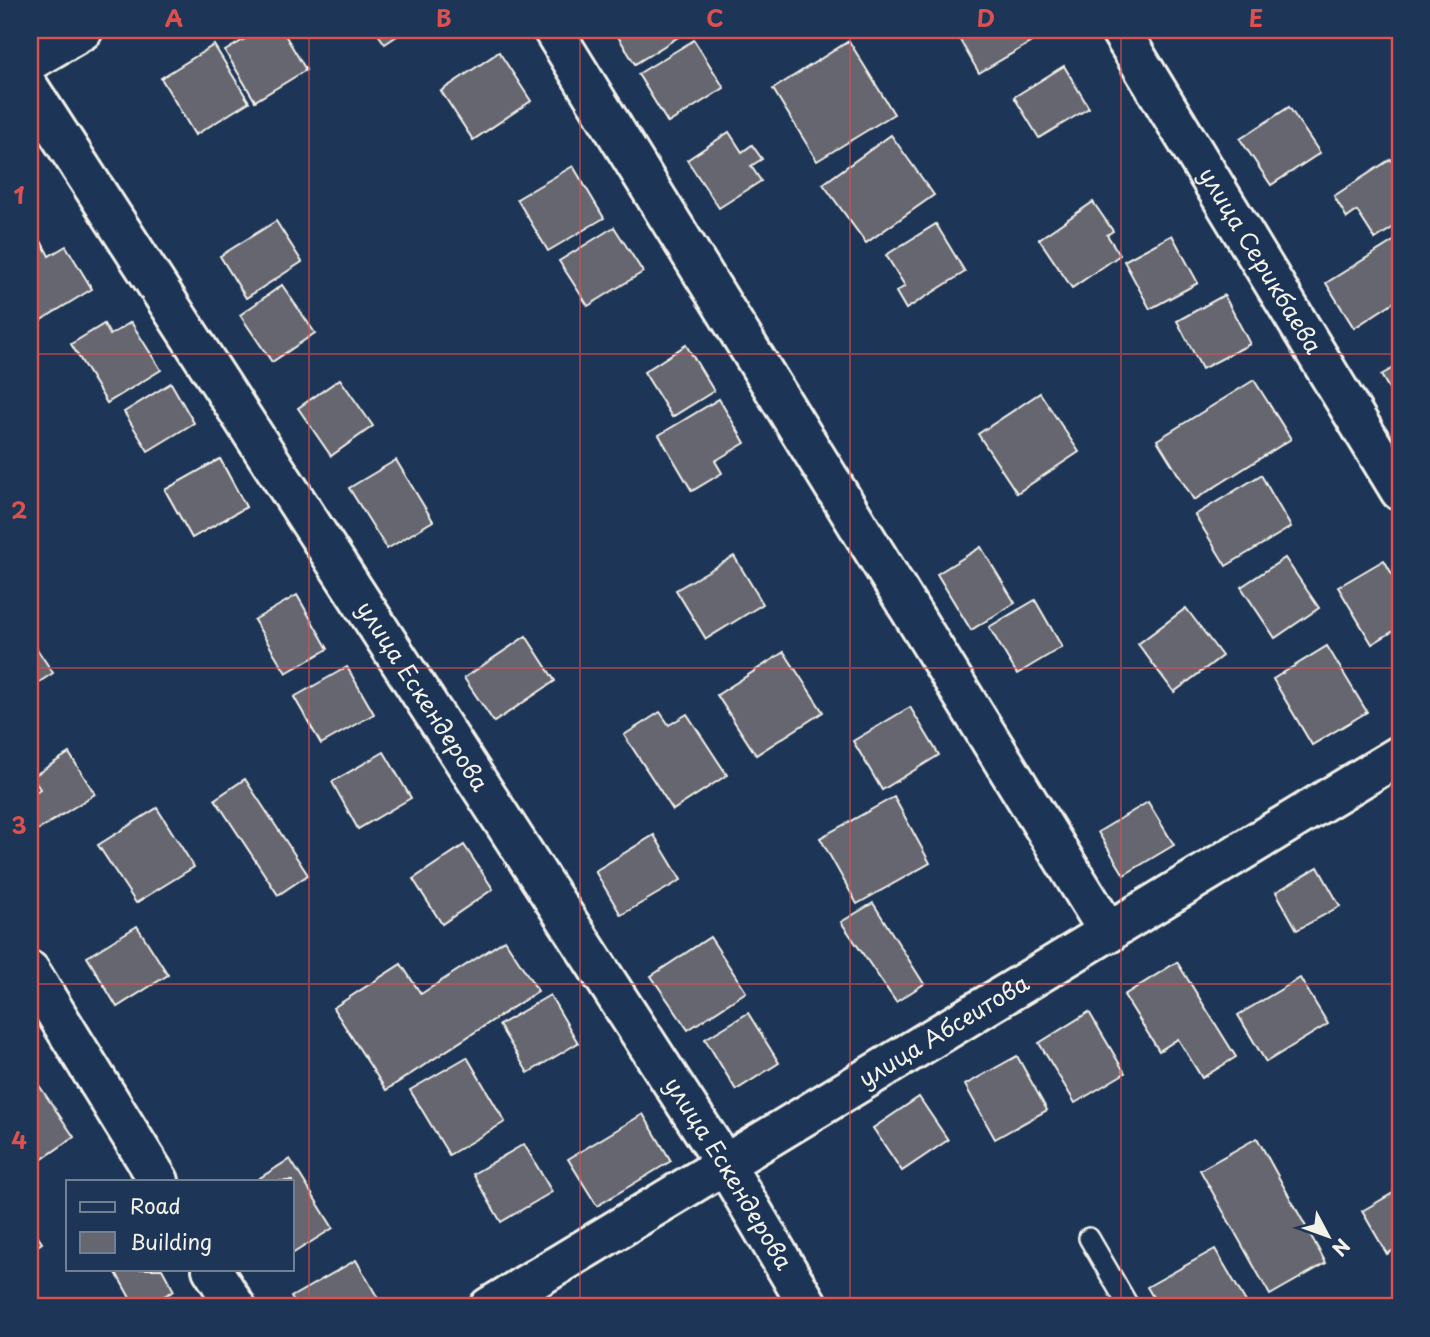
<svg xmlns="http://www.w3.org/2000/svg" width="1430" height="1337" font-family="'Playpen Sans',sans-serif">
<rect width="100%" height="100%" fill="#1d3557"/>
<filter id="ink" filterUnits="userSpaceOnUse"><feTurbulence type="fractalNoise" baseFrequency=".0143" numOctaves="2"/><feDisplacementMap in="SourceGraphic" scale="14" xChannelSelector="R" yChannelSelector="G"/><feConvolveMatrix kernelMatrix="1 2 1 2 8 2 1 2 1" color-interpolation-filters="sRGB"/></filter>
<g filter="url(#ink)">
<g fill="#65666f" stroke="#f4f1e8" stroke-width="2">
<path d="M 260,30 L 282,30 L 306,70 L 255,101 L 225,51 Z"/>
<path d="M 375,30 L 406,30 L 385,44 Z"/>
<path d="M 614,30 L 676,30 L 680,36 L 635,64 Z"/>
<path d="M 954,30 L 1042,30 L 1045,34 L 979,73 Z"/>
<path d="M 694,40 L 724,88 L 668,123 L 638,74 Z"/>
<path d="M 849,41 L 894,114 L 817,161 L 773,89 Z"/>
<path d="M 214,45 L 249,102 L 195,135 L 161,78 Z"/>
<path d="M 499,52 L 531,101 L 473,140 L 441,91 Z"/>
<path d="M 1064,66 L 1089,108 L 1039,138 L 1014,97 Z"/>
<path d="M 1289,107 L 1320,153 L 1271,185 L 1240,139 Z"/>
<path d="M 729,132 L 742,152 L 752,145 L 762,159 L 751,166 L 761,181 L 719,208 L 687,160 Z"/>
<path d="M 891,135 L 934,195 L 866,243 L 823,184 Z"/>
<path d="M 1391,159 L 1400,173 L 1400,223 L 1375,239 L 1357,211 L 1347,218 L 1334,196 Z"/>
<path d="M 573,166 L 604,218 L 548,251 L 517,199 Z"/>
<path d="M 1093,202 L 1113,231 L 1107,235 L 1120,255 L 1072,288 L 1039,239 Z"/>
<path d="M 276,221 L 302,262 L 246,298 L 220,256 Z"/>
<path d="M 936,224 L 965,272 L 906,309 L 896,292 L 905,286 L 886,255 Z"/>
<path d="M 614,227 L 643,272 L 588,306 L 559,261 Z"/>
<path d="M 1172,235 L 1198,283 L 1150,309 L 1124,261 Z"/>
<path d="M 1400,237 L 1400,298 L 1354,328 L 1326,283 Z"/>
<path d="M 41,241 L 49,256 L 66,246 L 92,289 L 36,323 L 30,312 L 30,248 Z"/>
<path d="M 282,285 L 315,333 L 272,362 L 240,315 Z"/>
<path d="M 1224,295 L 1250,344 L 1202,369 L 1177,321 Z"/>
<path d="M 131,322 L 161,370 L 107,403 L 71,344 L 104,324 L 110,335 Z"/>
<path d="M 686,345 L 714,391 L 672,417 L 644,372 Z"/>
<path d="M 1400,364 L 1400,407 L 1381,375 Z"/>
<path d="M 340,379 L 373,426 L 331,456 L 298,408 Z"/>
<path d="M 1254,380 L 1291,439 L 1194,500 L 1157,440 Z"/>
<path d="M 171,383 L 194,423 L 148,451 L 124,412 Z"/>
<path d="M 1040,393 L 1079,452 L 1017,493 L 978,434 Z"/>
<path d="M 719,399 L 745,443 L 715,461 L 722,473 L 692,491 L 659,435 Z"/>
<path d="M 220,459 L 246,507 L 192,538 L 165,490 Z"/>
<path d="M 220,459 L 246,507 L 192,538 L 165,490 Z"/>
<path d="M 396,460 L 433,521 L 387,549 L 349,488 Z"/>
<path d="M 1261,475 L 1291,527 L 1226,566 L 1195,515 Z"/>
<path d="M 981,547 L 1015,603 L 971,630 L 937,574 Z"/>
<path d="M 734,556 L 763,604 L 706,639 L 676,590 Z"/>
<path d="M 1285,558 L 1319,608 L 1275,638 L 1241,587 Z"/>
<path d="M 1384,560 L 1400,588 L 1400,627 L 1372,644 L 1338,587 Z"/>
<path d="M 297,595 L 328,649 L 286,673 L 254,620 Z"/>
<path d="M 1035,600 L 1062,647 L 1017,674 L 989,627 Z"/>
<path d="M 1186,608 L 1222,656 L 1174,692 L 1138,644 Z"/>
<path d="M 526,636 L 555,681 L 494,722 L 464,678 Z"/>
<path d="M 35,646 L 53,673 L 30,688 L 30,650 Z"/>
<path d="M 1327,646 L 1367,712 L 1312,745 L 1273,679 Z"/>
<path d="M 784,652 L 823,712 L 756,755 L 717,695 Z"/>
<path d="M 347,667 L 374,714 L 321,744 L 294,697 Z"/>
<path d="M 910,707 L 939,755 L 882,790 L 853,741 Z"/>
<path d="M 660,712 L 669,725 L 687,714 L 727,775 L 673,810 L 624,735 Z"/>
<path d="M 384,752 L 411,798 L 358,829 L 332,782 Z"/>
<path d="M 69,753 L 95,794 L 30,835 L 30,796 L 40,789 L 32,777 Z"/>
<path d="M 245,779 L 308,875 L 278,895 L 215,799 Z"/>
<path d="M 894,797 L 930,863 L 857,904 L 820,838 Z"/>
<path d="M 1148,802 L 1174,845 L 1124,875 L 1098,832 Z"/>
<path d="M 157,808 L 194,867 L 136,903 L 98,845 Z"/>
<path d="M 654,835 L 681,880 L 621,915 L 595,871 Z"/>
<path d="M 464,845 L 493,889 L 442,924 L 413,879 Z"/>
<path d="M 1318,867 L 1340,906 L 1297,930 L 1276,892 Z"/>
<path d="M 873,903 L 924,984 L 896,1002 L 841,922 Z"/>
<path d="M 137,926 L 168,975 L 117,1007 L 87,957 Z"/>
<path d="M 710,937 L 746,992 L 688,1030 L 651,976 Z"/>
<path d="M 505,940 L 538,991 L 386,1090 L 333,1008 L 401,964 L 421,994 Z"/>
<path d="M 1177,962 L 1236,1057 L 1202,1078 L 1178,1039 L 1159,1051 L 1124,995 Z"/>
<path d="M 1300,978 L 1328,1024 L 1266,1062 L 1238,1015 Z"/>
<path d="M 550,995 L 578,1043 L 528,1073 L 499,1025 Z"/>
<path d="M 1089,1012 L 1125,1073 L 1075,1103 L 1039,1043 Z"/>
<path d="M 748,1013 L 779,1063 L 736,1090 L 705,1039 Z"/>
<path d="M 1017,1056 L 1047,1110 L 995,1139 L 965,1085 Z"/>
<path d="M 467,1057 L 505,1122 L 449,1155 L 410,1090 Z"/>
<path d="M 32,1075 L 74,1137 L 35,1164 L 30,1157 Z"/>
<path d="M 919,1097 L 948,1140 L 902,1171 L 873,1128 Z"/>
<path d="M 643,1114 L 671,1161 L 597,1206 L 568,1159 Z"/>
<path d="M 1257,1138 L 1326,1263 L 1270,1295 L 1200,1170 Z"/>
<path d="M 524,1144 L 552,1192 L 501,1222 L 473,1174 Z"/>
<path d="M 290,1159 L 333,1228 L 292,1254 L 292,1181 L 255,1181 Z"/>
<path d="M 1400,1189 L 1400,1246 L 1387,1254 L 1362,1211 Z"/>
<path d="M 30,1225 L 42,1243 L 30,1251 Z"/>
<path d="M 1215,1249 L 1249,1307 L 1159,1307 L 1147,1287 Z"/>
<path d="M 356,1260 L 383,1307 L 297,1307 L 291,1297 Z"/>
<path d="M 114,1269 L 162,1269 L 174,1291 L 143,1307 L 135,1307 Z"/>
</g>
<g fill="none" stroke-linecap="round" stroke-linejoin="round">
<defs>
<path id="lane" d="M 1089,1238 L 1129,1307"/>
<g id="street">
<path d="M 553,30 L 1109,933"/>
<path id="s1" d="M 1120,30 L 1400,491"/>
<path d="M 30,61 L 83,30"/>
<path id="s2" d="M 30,89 L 724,1163 L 809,1307"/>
<path d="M 30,971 L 159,1181"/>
<path d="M 212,1269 L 236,1307"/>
<path id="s3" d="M 489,1307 L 1400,755"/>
</g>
</defs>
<use href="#lane" stroke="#f4f1e8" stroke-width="24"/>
<use href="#street" stroke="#f4f1e8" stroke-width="44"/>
<use href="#lane" stroke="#1d3557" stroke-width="19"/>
<use href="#street" stroke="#1d3557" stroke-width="38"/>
</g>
</g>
<path fill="none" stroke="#dc504e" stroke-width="2" stroke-opacity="0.55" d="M 309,30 L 309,1307M 580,30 L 580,1307M 850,30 L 850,1307M 1121,30 L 1121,1307M 30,354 L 1400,354M 30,668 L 1400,668M 30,984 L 1400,984"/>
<g text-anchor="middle" stroke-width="6" stroke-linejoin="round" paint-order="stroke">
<g font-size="23" fill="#f4f1e8" stroke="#1d3557">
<text dy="8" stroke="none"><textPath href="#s1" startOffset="270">улица Серикбаева</textPath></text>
<text dy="8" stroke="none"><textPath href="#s2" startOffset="723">улица Ескендерова</textPath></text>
<text dy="8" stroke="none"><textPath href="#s3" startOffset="532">улица Абсеитова</textPath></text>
<text dy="8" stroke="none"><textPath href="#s2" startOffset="1290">улица Ескендерова</textPath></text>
</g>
</g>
<rect width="1430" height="1337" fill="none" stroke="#1d3557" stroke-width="77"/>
<rect x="66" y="1180" width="228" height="91" fill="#1d3557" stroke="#738091" stroke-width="2"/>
<rect x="80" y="1202" width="35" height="10" fill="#1d3557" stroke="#738091" stroke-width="2"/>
<text x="130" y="1214" font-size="21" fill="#f4f1e8">Road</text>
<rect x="80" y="1232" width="35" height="21" fill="#65666f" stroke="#738091" stroke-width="2"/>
<text x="130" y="1250" font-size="21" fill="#f4f1e8">Building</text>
<g transform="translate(1328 1236) rotate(131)" stroke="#1d3557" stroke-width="5" paint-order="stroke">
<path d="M0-5L12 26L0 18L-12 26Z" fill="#f4f1e8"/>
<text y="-10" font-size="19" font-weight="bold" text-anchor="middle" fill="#f4f1e8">N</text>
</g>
<rect x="38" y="38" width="1354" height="1260" fill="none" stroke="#dc504e" stroke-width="2.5"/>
<g font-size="23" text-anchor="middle" font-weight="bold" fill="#dc504e">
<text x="174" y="27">A</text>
<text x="444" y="27">B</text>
<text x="715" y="27">C</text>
<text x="986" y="27">D</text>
<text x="1256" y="27">E</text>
<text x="19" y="204">1</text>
<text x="19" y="519">2</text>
<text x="19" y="834">3</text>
<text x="19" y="1149">4</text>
</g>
</svg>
